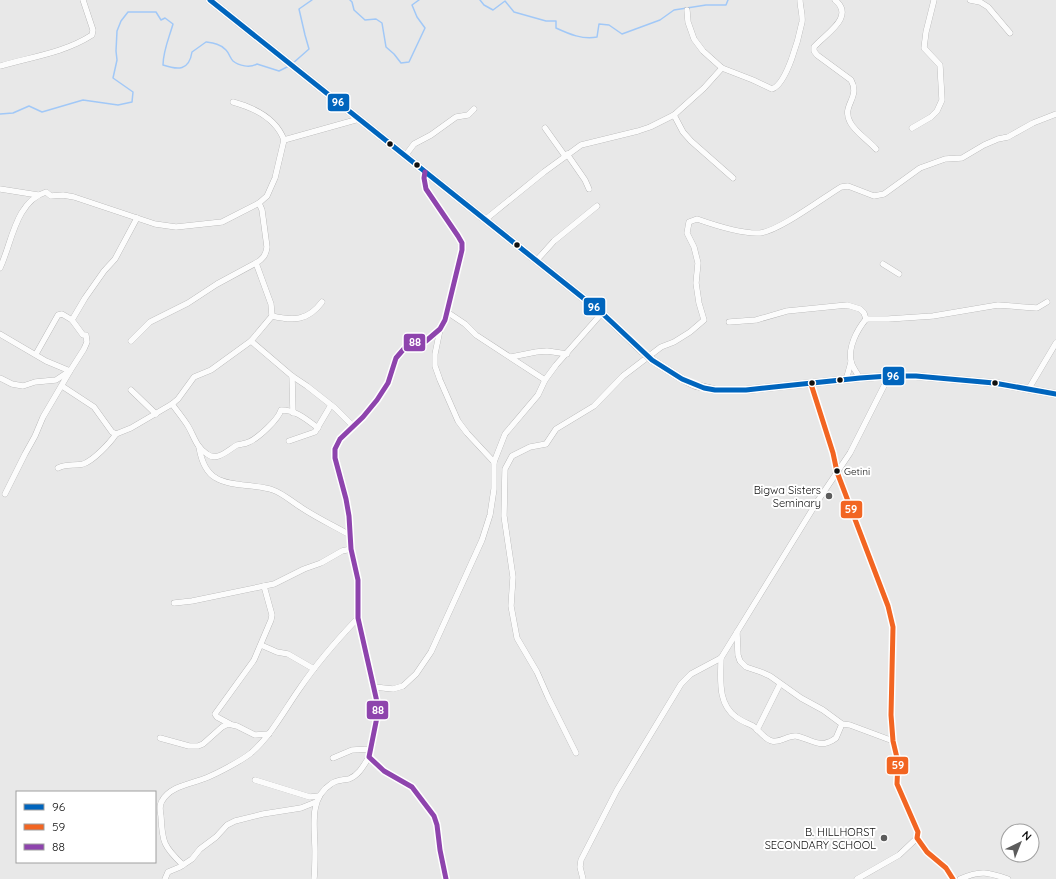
<svg xmlns="http://www.w3.org/2000/svg" width="1056" height="879" font-family="Quicksand,sans-serif">
<rect width="100%" height="100%" fill="#e8e8e8"/>
<g fill="none" stroke-linecap="round" stroke-linejoin="round">
<g stroke="#a1c8f7" stroke-width="1.5">
<path d="M 350,0 L 352,2 L 354,10 L 365,20 L 376,19 L 382,23 L 386,47 L 394,54 L 401,63 L 409,62 L 425,28 L 417,17 L 412,5 L 419,0"/>
<path d="M 480,0 L 484,5 L 493,10 L 505,1 L 514,12 L 546,21 L 556,21 L 556,28 C 569,34 583,40 597,37 L 599,24 L 609,25 L 622,34 L 660,20 L 674,10 L 706,5 L 726,5 L 728,0"/>
<path d="M 292,64 L 309,49 L 305,35 L 299,9 L 312,0"/>
<path d="M 0,114 L 13,113 L 29,106 L 42,112 L 83,100 L 118,105 L 132,102 L 133,92 L 113,78 L 117,60 L 116,51 L 117,31 L 121,21 L 128,12 L 156,12 L 161,20 L 165,18 L 173,24 C 169,38 163,51 163,65 C 178,70 189,71 192,52 L 206,42 C 213,43 221,44 226,50 C 229,53 230,58 233,61 C 239,66 250,68 257,64 L 279,71 L 289,66"/>
</g>
<defs>
<g id="minor">
<path d="M 835,0 C 856,17 825,34 814,47 L 814,51 L 817,55 L 851,80 C 861,98 841,105 850,122 C 855,132 868,140 876,149"/>
<path d="M 970,0 L 980,2 L 988,7 L 1010,33"/>
<path d="M 687,10 L 688,22 L 694,39 L 703,51 L 722,68 L 753,80 L 772,89 C 787,84 799,37 802,22 C 803,15 800,7 800,0"/>
<path d="M 0,66 C 31,57 64,53 92,35 L 93,30 L 83,0"/>
<path d="M 233,102 C 255,108 276,118 284,140"/>
<path d="M 674,115 L 683,132 L 691,141 L 733,178"/>
<path d="M 545,128 L 565,156"/>
<path d="M 912,128 L 931,117 L 937,111 L 942,100 L 940,65 L 924,48 L 926,32 L 934,0"/>
<path d="M 567,154 L 585,180 L 589,189"/>
<path d="M 405,156 L 414,144 L 431,135 L 456,117 L 468,115 L 474,109"/>
<path d="M 425,172 L 424,178 L 426,189 L 458,236 L 462,243 L 462,250 L 445,320 L 440,329 L 426,341 L 409,343 L 396,358 L 388,383 L 377,400 L 363,417 L 340,439 L 335,449 L 335,458 L 346,499 L 349,516 L 351,549 L 358,580 L 358,618 L 377,702 L 378,712 L 369,757 L 384,771 L 412,787 L 434,816 L 437,825 L 440,850 L 446,879"/>
<path d="M 0,189 L 38,195"/>
<path d="M 486,219 L 544,172 L 581,145 L 638,131 L 650,127 L 674,115 L 704,88 L 722,68"/>
<path d="M 536,261 L 554,241 L 597,206"/>
<path d="M 883,264 L 899,274"/>
<path d="M 0,268 C 12,243 15,202 46,192 L 51,196 L 63,195 L 74,197 L 155,224 L 176,227 L 222,222 L 259,203 L 267,196 L 275,178 L 284,140 L 359,119"/>
<path d="M 447,312 L 465,324 L 476,335 L 545,380"/>
<path d="M 272,316 C 293,321 308,321 322,302"/>
<path d="M 866,319 L 888,319 L 933,316 L 998,305 L 1037,308 L 1047,302"/>
<path d="M 729,322 L 756,320 L 787,311 L 847,305 L 860,309 L 864,313 L 866,319"/>
<path d="M 440,330 L 435,354 L 435,366 L 440,380 L 458,421 L 467,433 L 494,462"/>
<path d="M 0,334 L 46,361 L 70,371"/>
<path d="M 131,341 L 150,322 L 188,303 L 217,284 L 256,263"/>
<path d="M 251,341 L 292,376 L 307,386 L 335,408 L 353,426"/>
<path d="M 36,354 L 58,315 L 62,314 L 72,320"/>
<path d="M 511,357 L 536,352 L 547,351 L 567,354"/>
<path d="M 292,376 L 293,413"/>
<path d="M 0,378 L 12,384 L 23,386 L 35,382 L 56,380 L 68,372"/>
<path d="M 860,378 C 857,373 852,367 851,361 C 848,347 857,330 866,319"/>
<path d="M 846,380 L 851,362"/>
<path d="M 811,384 L 833,453 L 837,472 L 888,606 L 893,627 L 891,715 L 893,741 L 898,762 L 897,784 L 918,832 L 917,838 L 927,852 L 946,868 L 953,879"/>
<path d="M 62,386 L 94,407 L 112,432 L 116,434 L 131,428 L 172,404 L 178,399 L 194,377 L 211,370 L 251,341 L 272,316 L 271,304 L 256,263 C 263,259 266,255 267,247 L 262,210 L 259,203"/>
<path d="M 131,390 L 156,414"/>
<path d="M 1028,390 L 1056,343"/>
<path d="M 172,404 C 177,411 183,418 188,426 C 194,436 196,447 207,454 C 217,462 228,450 237,445 C 241,444 245,444 249,442 C 258,438 278,420 281,410 C 296,410 306,419 318,428"/>
<path d="M 289,441 L 315,432 L 331,405"/>
<path d="M 199,447 C 201,459 205,472 216,478 C 231,487 256,484 273,490 C 284,494 292,502 302,508 C 317,518 334,526 350,535"/>
<path d="M 58,468 C 66,464 74,466 83,464 C 93,461 110,443 116,434"/>
<path d="M 5,494 L 25,454 L 35,436 L 43,417 L 70,371 L 84,349 L 87,342 L 86,335 L 83,335 L 72,320 L 85,298 L 104,271 L 115,259 L 137,218"/>
<path d="M 174,603 L 192,601 L 274,584 L 304,569 L 321,563 L 342,551 L 351,549"/>
<path d="M 737,632 L 738,655 L 740,661 L 746,667 L 761,672 L 770,676 L 801,698 L 823,710 L 842,724 L 850,725 L 893,741"/>
<path d="M 261,645 L 277,652 L 288,654 L 314,669"/>
<path d="M 721,658 C 721,679 717,703 736,717 C 741,721 747,723 753,726 C 759,730 764,739 772,741 C 781,743 788,735 796,736 C 812,739 820,750 836,738 L 842,724"/>
<path d="M 374,687 L 393,689 L 403,686 L 416,674 L 431,652 L 482,540 L 490,515 L 494,489 L 494,462 L 505,434 L 538,395 L 545,380 L 556,365 L 602,313"/>
<path d="M 230,724 L 217,717 L 215,714 L 254,660 L 271,620 L 272,615 L 264,586"/>
<path d="M 757,730 L 780,684"/>
<path d="M 160,738 L 189,746 L 198,746 L 203,744 L 222,727 L 228,724 L 237,726 L 255,735 L 269,734"/>
<path d="M 576,753 L 548,697 L 537,672 L 517,638 L 511,606 L 513,577 L 504,516 L 505,469 L 512,456 L 530,447 L 546,444 L 556,429 L 594,406 L 623,376 L 661,347 L 674,342 L 690,332 L 704,320 L 699,303 L 696,283 L 698,263 L 694,247 L 687,233 L 689,222 L 697,219 C 714,225 743,234 760,233 C 779,231 823,198 841,187 L 848,186 L 874,196 L 884,194 L 920,168 L 945,159 L 962,158 L 984,145 L 998,139 L 1008,137 L 1033,123 L 1056,114"/>
<path d="M 333,758 L 352,750 L 371,749"/>
<path d="M 255,780 L 310,797 L 319,796"/>
<path d="M 183,865 C 164,847 162,842 161,816 C 160,811 159,805 162,801 C 170,786 191,784 206,778 C 218,773 241,761 251,753 C 271,736 285,709 300,688 C 317,663 337,640 358,618"/>
<path d="M 165,879 L 168,872 L 180,867 L 192,859 L 200,849 L 216,837 L 227,825 L 235,821 L 263,814 L 301,808 L 316,802"/>
<path d="M 314,879 C 315,870 315,861 315,851 C 315,828 308,799 331,784 C 336,780 343,780 349,779 C 359,775 364,765 369,757"/>
<path d="M 583,879 L 580,867 L 581,860 L 617,790 L 681,684 L 691,674 L 721,658 L 817,502 L 850,453 L 889,376"/>
<path d="M 857,879 L 899,855 L 917,838"/>
<path d="M 960,879 C 981,870 987,872 1008,879"/>
</g>
<g id="tertiary">
<path d="M 210,0 L 602,313 L 642,351"/>
<path d="M 652,360 L 682,379 L 694,385 L 715,390 L 746,390 L 860,378 L 889,376 L 916,376 L 994,383 L 1056,394"/>
</g>
</defs>
<use href="#minor" stroke="#a7a7a7" stroke-width="6"/>
<use href="#tertiary" stroke="#a7a7a7" stroke-width="8"/>
<use href="#minor" stroke="#fcfcfc" stroke-width="5.5"/>
<use href="#tertiary" stroke="#fcfcfc" stroke-width="7"/>
<defs>
<path id="tertiary-bridge" d="M 642,351 L 652,360"/>
</defs>
<use href="#tertiary-bridge" stroke="#a7a7a7" stroke-width="8" stroke-linecap="butt"/>
<use href="#tertiary-bridge" stroke="#fcfcfc" stroke-width="7"/>
<defs>
<path id="bus-1" d="M 210,0 L 602,313 L 652,360 L 682,379 L 704,388 L 715,390 L 746,390 L 860,378 L 889,376 L 916,376 L 994,383 L 1056,394"/>
<path id="bus-2" d="M 811,384 L 833,453 L 837,472 L 888,606 L 893,627 L 891,715 L 893,741 L 898,762 L 897,784 L 918,832 L 917,838 L 927,852 L 946,868 L 953,879"/>
<path id="bus-3" d="M 425,172 L 424,178 L 426,189 L 458,236 L 462,243 L 462,250 L 445,320 L 440,329 L 426,341 L 409,343 L 396,358 L 388,383 L 377,400 L 363,417 L 340,439 L 335,449 L 335,458 L 346,499 L 349,516 L 351,549 L 358,580 L 358,618 L 377,702 L 378,712 L 369,757 L 384,771 L 412,787 L 434,816 L 437,825 L 440,850 L 446,879"/>
</defs>
<use href="#bus-1" stroke="#fff" stroke-width="8"/>
<use href="#bus-2" stroke="#fff" stroke-width="8"/>
<use href="#bus-3" stroke="#fff" stroke-width="8"/>
<use href="#bus-1" stroke="#0065bd" stroke-width="5"/>
<use href="#bus-2" stroke="#f26522" stroke-width="5"/>
<use href="#bus-3" stroke="#8e44ad" stroke-width="5"/>
</g>
<g fill="#101010" stroke="#fff" stroke-width="1.5">
<circle cx="390" cy="144" r="3.5"/>
<circle cx="417" cy="165" r="3.5"/>
<circle cx="517" cy="245" r="3.5"/>
<circle cx="840" cy="380" r="3.5"/>
<circle cx="812" cy="383" r="3.5"/>
<circle cx="995" cy="383" r="3.5"/>
<circle cx="837" cy="471" r="3.5"/>
</g>
<g fill="#5c5c5c" stroke="#fff" stroke-width="1.5">
<circle cx="829" cy="496" r="4"/>
<circle cx="884" cy="838" r="4"/>
</g>
<g text-anchor="middle" stroke-width="4" stroke-linejoin="round" paint-order="stroke">
<g font-size="10" fill="#101010" stroke="#fff" text-anchor="start">
<text x="844" y="475">Getini</text>
</g>
<g font-size="11" fill="#101010" stroke="#fff" text-anchor="end">
<text x="821" y="494">Bigwa Sisters<tspan x="821" dy="13">Seminary</tspan></text>
<text x="876" y="836">B. HILLHORST<tspan x="876" dy="13">SECONDARY SCHOOL</tspan></text>
</g>
</g>
<g stroke="#fff" stroke-width="1.5">
<rect x="327" y="93" width="23" height="19" rx="4" fill="#0065bd"/>
<rect x="583" y="297" width="23" height="19" rx="4" fill="#0065bd"/>
<rect x="403" y="333" width="23" height="19" rx="4" fill="#8e44ad"/>
<rect x="882" y="366" width="23" height="20" rx="4" fill="#0065bd"/>
<rect x="840" y="500" width="23" height="19" rx="4" fill="#f26522"/>
<rect x="366" y="700" width="23" height="20" rx="4" fill="#8e44ad"/>
<rect x="886" y="756" width="23" height="19" rx="4" fill="#f26522"/>
</g>
<g font-size="11" text-anchor="middle" font-weight="bold" fill="#fff">
<text x="338" y="106">96</text>
<text x="594" y="311">96</text>
<text x="415" y="346">88</text>
<text x="893" y="380">96</text>
<text x="851" y="513">59</text>
<text x="378" y="714">88</text>
<text x="898" y="769">59</text>
</g>
<rect x="16" y="791" width="140" height="72" fill="#ffffff" stroke="#9f9f9f"/>
<rect x="24" y="804" width="20" height="6" fill="#0065bd" stroke="#9f9f9f"/>
<text x="52" y="811" font-size="12" fill="#101010">96</text>
<rect x="24" y="824" width="20" height="6" fill="#f26522" stroke="#9f9f9f"/>
<text x="52" y="831" font-size="12" fill="#101010">59</text>
<rect x="24" y="844" width="20" height="6" fill="#8e44ad" stroke="#9f9f9f"/>
<text x="52" y="851" font-size="12" fill="#101010">88</text>
<g transform="translate(1020 843) rotate(43)"><circle r="19" fill="#ffffff" stroke="#9f9f9f"/>
<path d="M0-3L7 15L0 10L-7 15Z" fill="#5c5c5c"/>
<text y="-6" font-size="11" font-weight="bold" text-anchor="middle" fill="#101010">N</text>
</g>
</svg>
